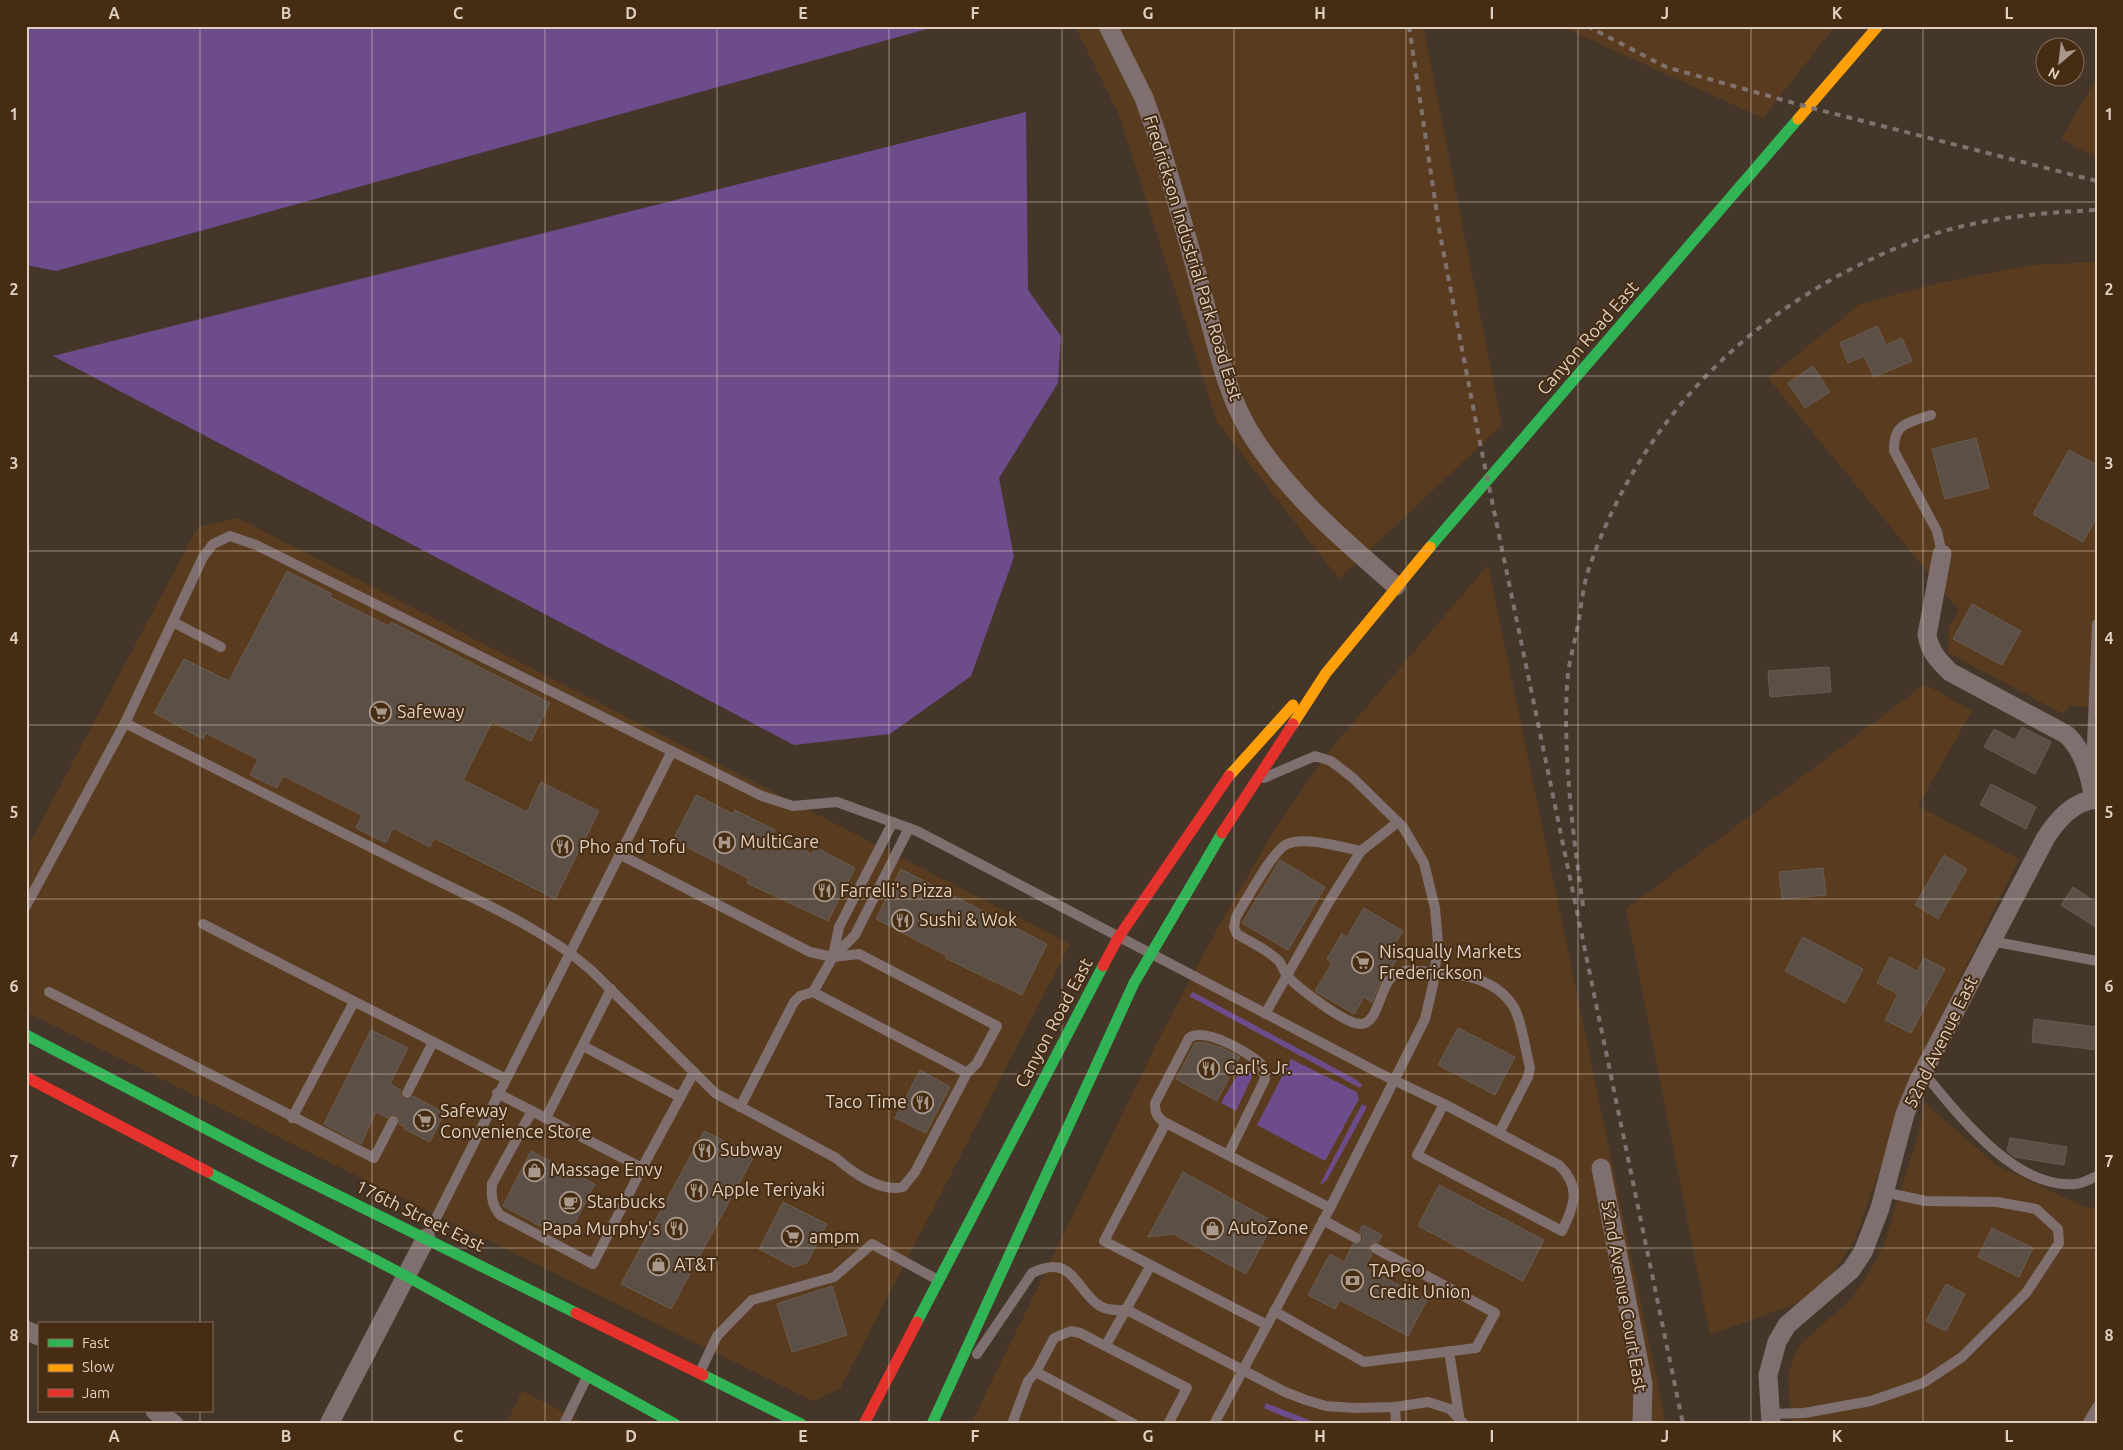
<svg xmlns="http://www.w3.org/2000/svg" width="2123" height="1450" font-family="Ubuntu,sans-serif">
<rect width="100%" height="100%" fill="#443629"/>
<g fill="#593c1f">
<path d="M 1075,26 L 1423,26 L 1502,425 L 1339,579 L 1217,422 L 1119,115 Z"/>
<path d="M 1560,26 L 1835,26 L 1763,118 Z"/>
<path d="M 2097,78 L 2097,158 L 2061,139 Z"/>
<path d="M 2097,262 L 2097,707 L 2069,706 L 2064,714 L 1948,653 L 1949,627 L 1959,610 L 1768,378 L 1860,304 L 1939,283 L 2031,265 Z"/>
<path d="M 238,518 L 1070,944 L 840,1389 L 813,1401 L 26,1012 L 26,850 L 198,527 Z"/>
<path d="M 1488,565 L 1666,1424 L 971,1424 L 1159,1039 L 1210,942 L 1276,827 L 1330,750 Z"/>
<path d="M 1925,684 L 1972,711 L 1918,806 L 2019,859 L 1913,1075 L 1855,1239 L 1832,1275 L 1809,1299 L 1710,1335 L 1626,909 Z"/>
<path d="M 1924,1102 L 1996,1165 L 2085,1207 L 2097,1208 L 2097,1424 L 1791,1424 L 1788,1376 L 1793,1359 L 1800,1345 L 1851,1299 L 1865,1279 L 1883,1247 L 1917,1138 Z"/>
<path d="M 522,1391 L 587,1424 L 506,1424 Z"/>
</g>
<g fill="#6d4c8b">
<path d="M 26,26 L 934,26 L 934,27 L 56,271 L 26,265 Z"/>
<path d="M 1026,112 L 1028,290 L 1061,336 L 1058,383 L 999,478 L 1014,557 L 971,676 L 890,734 L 794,745 L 53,356 Z"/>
<path d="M 1193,992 L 1357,1080 L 1362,1085 L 1360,1088 L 1189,996 Z"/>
<path d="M 1291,1059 L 1357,1092 L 1359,1099 L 1325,1161 L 1257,1125 Z"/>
<path d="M 1243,1065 L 1250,1071 L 1252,1077 L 1236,1111 L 1221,1103 Z"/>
<path d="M 1362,1104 L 1367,1107 L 1327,1180 L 1319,1186 Z"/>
<path d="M 1266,1403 L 1319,1424 C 1299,1424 1282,1416 1264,1408 Z"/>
</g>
<g fill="#5c4f46" stroke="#695c52">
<path d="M 1877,326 L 1886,345 L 1902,338 L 1912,361 L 1874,377 L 1864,356 L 1848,363 L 1840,343 Z"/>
<path d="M 1813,366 L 1830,392 L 1805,408 L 1788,383 Z"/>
<path d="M 1976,438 L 1989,488 L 1945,499 L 1932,449 Z"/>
<path d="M 2069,450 L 2097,465 L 2097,517 L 2083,542 L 2033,514 Z"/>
<path d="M 287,571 L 332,594 L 330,597 L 389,626 L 391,622 L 550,703 L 531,741 L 492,722 L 463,780 L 527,812 L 541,782 L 599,811 L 555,899 L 434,838 L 430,847 L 393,828 L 386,843 L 356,828 L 362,815 L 283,776 L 277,788 L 250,775 L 258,759 L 206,733 L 203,739 L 154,713 L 184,659 L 229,681 Z"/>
<path d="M 1972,604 L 2021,631 L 2002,665 L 1953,639 Z"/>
<path d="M 1829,667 L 1831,692 L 1770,697 L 1768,671 Z"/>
<path d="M 2022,727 L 2051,742 L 2035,774 L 1984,747 L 1994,729 L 2015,740 Z"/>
<path d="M 1991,784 L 2036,807 L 2026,829 L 1980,805 Z"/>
<path d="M 696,795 L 733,814 L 735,810 L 775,830 L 773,834 L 812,854 L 815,847 L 855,868 L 828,921 L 747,883 L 749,879 L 673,840 Z"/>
<path d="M 1944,855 L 1967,869 L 1938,919 L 1915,905 Z"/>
<path d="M 1280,860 L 1325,887 L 1288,950 L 1242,923 Z"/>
<path d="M 1823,868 L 1826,895 L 1782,899 L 1779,872 Z"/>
<path d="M 901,869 L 1047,944 L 1022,995 L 945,958 L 947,956 L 876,919 Z"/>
<path d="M 2073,887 L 2097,903 L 2097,928 L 2061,905 Z"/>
<path d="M 1364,908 L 1403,931 L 1393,947 L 1401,952 L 1391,969 L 1382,978 L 1372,1002 L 1364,997 L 1354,1014 L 1315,991 L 1332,963 L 1327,959 L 1342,933 L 1347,937 Z"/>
<path d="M 1803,937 L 1863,969 L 1845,1003 L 1785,971 Z"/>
<path d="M 1890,957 L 1917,971 L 1924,958 L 1945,969 L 1911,1033 L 1885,1020 L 1898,994 L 1877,983 Z"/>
<path d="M 2034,1019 L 2097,1027 L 2097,1050 L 2032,1042 Z"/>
<path d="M 1458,1028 L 1515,1057 L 1495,1095 L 1438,1065 Z"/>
<path d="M 371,1030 L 408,1048 L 390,1084 L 401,1090 L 400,1094 L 403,1099 L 408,1100 L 413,1096 L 444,1113 L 430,1142 L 404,1129 L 405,1127 L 399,1124 L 398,1117 L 393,1114 L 387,1118 L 376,1112 L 361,1144 L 324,1124 Z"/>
<path d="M 1203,1042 L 1222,1048 L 1240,1057 L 1217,1101 L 1176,1079 L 1195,1043 Z"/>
<path d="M 920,1070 L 950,1087 L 926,1133 L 895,1118 Z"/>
<path d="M 704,1131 L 754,1156 L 671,1309 L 621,1284 Z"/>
<path d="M 2010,1138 L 2067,1147 L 2064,1165 L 2014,1157 L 2007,1151 Z"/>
<path d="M 531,1151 L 595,1184 L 566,1240 L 503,1206 Z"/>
<path d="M 1183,1172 L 1274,1222 L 1246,1274 L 1173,1234 L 1148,1237 Z"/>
<path d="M 1439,1185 L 1544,1240 L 1523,1281 L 1418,1226 Z"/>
<path d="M 783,1202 L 827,1224 L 807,1263 L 794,1267 L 759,1249 Z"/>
<path d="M 1363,1225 L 1382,1235 L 1378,1242 L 1372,1242 L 1369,1245 L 1369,1251 L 1372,1254 L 1365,1267 L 1427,1300 L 1408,1336 L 1340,1300 L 1335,1309 L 1308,1295 L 1330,1254 L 1344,1262 L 1353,1244 L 1362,1242 L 1363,1237 L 1359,1232 Z"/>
<path d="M 1992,1228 L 2033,1248 L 2019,1277 L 1978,1257 Z"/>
<path d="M 1946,1284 L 1965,1294 L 1946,1331 L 1926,1321 Z"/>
<path d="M 832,1286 L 847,1335 L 792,1352 L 777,1304 Z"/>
</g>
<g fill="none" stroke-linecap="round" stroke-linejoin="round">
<g stroke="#7f6f6e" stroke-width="10">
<path d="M 1931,415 C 1908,423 1893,423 1894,451 L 1937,531 L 1942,554"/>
<path d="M 173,622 L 221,647"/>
<path d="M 125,723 C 222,771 319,820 416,870 C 476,900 540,926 591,970 L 715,1093 L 836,1158 C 852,1172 881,1193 903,1187 L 915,1172 L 967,1073 L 977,1063 L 997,1026 L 859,954 L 833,957 L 810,952 L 619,854"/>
<path d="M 2091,767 L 2097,624"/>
<path d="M 1361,851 C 1341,847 1306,836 1287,844 C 1273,850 1245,902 1236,917 L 1234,927 L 1237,934 C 1250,942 1268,950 1279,961 C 1282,965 1283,970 1286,974 C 1295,986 1346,1025 1361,1024 C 1379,1023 1379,987 1393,976 C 1405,967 1419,972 1433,972 C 1463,974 1495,978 1513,1006 C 1521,1017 1526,1053 1530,1068 L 1528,1077 L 1499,1133"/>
<path d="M 26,906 L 125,723 L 203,557 L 213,544 L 230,536 L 256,545 L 762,796 L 793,806 L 837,802 L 917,831 L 1379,1073 L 1444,1104 L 1559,1165 C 1582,1188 1574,1205 1562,1231 L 1417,1155 L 1444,1104"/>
<path d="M 203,924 L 504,1078"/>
<path d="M 1991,941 L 2097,961"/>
<path d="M 833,956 L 839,927 L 893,822"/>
<path d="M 49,992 L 374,1158 L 393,1121"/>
<path d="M 813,992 L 967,1073"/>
<path d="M 1265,1014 L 1330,900 L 1361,851 L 1398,822"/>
<path d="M 583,1046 L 680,1097"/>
<path d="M 1923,1072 C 1958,1114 2014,1189 2075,1184 C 2082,1184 2090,1179 2097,1176"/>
<path d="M 407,1093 L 433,1042"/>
<path d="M 497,1093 L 642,1168 L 694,1072"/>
<path d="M 740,1107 L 794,1002 L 800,996 L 813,992 L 833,957 L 855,935 L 909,828"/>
<path d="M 532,1111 L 492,1184 C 491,1197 492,1205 500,1215 L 593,1264 L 642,1168"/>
<path d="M 292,1118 L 354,1002"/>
<path d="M 546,1118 L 611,989"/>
<path d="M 1166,1123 C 1157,1118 1155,1113 1155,1103 L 1189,1038 C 1204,1026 1250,1053 1262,1065 L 1265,1079 L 1228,1155"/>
<path d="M 1323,1220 L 1356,1238"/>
<path d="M 426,1238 L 672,751"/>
<path d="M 1274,1311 L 1364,1362 L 1476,1348 L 1495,1313 L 1375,1248"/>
<path d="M 1267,1325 L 1104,1241 L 1166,1123 L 1330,1208"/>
<path d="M 1106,1345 L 1151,1265"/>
<path d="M 1449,1351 L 1459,1416"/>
<path d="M 977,1354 L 1032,1273 C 1073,1252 1075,1290 1100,1306 C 1108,1311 1118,1310 1127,1310 L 1285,1392 L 1306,1400 L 1326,1406 L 1354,1408 L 1395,1407 L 1428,1402 L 1450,1409 L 1464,1424"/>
<path d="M 700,1372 L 717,1336 L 752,1300 L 834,1277 L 872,1244 L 938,1280"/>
<path d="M 1395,1407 L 1396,1424"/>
<path d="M 1770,1414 L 1804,1413 L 1871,1401 L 1923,1383 L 1962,1357 L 2026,1293 L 2059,1243 L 2058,1229 L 2036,1209 L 1997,1202 L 1925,1201 L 1884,1192"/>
<path d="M 564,1424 L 587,1377"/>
<path d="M 1012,1424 L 1028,1381 L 1036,1372"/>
<path d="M 1134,1424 L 1036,1372 L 1054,1338 L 1071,1331 L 1080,1333 L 1187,1388 L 1168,1424"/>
<path d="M 1214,1424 L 1330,1208 L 1425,1019 L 1433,985 L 1438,943 L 1435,908 L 1424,863 L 1403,827 L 1353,778 L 1331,761 L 1315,756 L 1264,778"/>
<path d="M 2087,1424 L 2097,1407"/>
</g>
<g stroke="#7f6f6e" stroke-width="19">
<path d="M 1108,26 L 1144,98 L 1156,132 C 1174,191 1191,251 1207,311 C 1218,350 1227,393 1248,429 C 1285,491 1342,539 1396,586"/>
<path d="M 1942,554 L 1927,635 C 1930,652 1938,660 1950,672 L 2067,735 C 2084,751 2090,777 2094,798"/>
<path d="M 1601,1168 L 1643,1384 L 1642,1424"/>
<path d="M 26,1330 L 39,1336"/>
<path d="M 155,1411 L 174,1424"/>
<path d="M 329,1424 L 426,1238"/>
<path d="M 1771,1424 L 1768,1375 L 1777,1342 L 1787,1325 L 1851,1270 L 1863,1252 L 1880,1208 L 1905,1114 L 1918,1082 L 2045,839 C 2057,820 2073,801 2097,799"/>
</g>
<g stroke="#30b455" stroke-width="11">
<path d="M 1430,547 L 1798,119"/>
<path d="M 26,1035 L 266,1160 L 576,1313"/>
<path d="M 208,1172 L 406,1276 L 675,1424"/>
<path d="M 917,1322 L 1103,966"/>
<path d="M 703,1375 L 801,1424"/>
<path d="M 932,1424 L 1134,983 L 1222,833"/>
</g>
<g stroke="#ff9f0a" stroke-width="11">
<path d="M 1798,119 L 1878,26"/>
<path d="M 1293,724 L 1326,673 L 1430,547"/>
<path d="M 1229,776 L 1293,705"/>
</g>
<g stroke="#e5322d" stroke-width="11">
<path d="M 1222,833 L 1293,724"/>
<path d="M 1103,966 L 1118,938 L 1229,776"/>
<path d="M 26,1077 L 208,1172"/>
<path d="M 576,1313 L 703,1375"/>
<path d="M 864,1424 L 917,1322"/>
</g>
<g stroke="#80736f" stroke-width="4" stroke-dasharray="6 6" stroke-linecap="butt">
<path d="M 1409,26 L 1440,234 L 1480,443 L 1683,1424"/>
<path d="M 1587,26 L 1666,67 L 1808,107 L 2097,181"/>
<path d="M 1583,906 C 1573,833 1563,759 1567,685 C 1568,665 1574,645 1578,625 C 1581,607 1583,588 1588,571 C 1641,415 1757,302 1909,243 C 1969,219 2033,213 2097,210"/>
</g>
</g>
<path fill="none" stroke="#dfcfc1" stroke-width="1" stroke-opacity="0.55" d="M 200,26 L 200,1324M 372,26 L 372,1424M 545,26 L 545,1424M 717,26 L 717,1424M 889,26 L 889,1424M 1062,26 L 1062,1424M 1234,26 L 1234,1424M 1406,26 L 1406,1424M 1578,26 L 1578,1424M 1751,26 L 1751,1424M 1923,26 L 1923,1424M 26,202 L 2097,202M 26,376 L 2097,376M 26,551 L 2097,551M 26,725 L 2097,725M 26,899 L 2097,899M 26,1074 L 2097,1074M 26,1248 L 2097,1248M 200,1411 L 200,1424"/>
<defs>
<symbol id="supermarket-ring" viewBox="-11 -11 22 22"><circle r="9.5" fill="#452c13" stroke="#a9998c" stroke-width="1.5"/><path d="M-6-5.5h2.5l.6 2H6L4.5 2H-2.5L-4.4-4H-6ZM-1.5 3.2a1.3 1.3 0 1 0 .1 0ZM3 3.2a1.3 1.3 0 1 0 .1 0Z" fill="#a9998c"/></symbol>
<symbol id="hospital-ring" viewBox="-11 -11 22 22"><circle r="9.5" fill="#452c13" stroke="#a9998c" stroke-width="1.5"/><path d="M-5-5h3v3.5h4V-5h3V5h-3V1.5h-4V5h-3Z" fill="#a9998c"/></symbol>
<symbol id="restaurant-ring" viewBox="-11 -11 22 22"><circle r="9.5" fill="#452c13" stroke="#a9998c" stroke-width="1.5"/><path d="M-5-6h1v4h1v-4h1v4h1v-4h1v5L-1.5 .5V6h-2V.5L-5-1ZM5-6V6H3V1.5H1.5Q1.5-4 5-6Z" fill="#a9998c"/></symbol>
<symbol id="shop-ring" viewBox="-11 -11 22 22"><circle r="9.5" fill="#452c13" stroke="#a9998c" stroke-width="1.5"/><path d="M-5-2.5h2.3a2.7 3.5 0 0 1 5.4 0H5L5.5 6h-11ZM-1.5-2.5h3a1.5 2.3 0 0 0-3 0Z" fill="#a9998c"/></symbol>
<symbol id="cafe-ring" viewBox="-11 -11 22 22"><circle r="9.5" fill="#452c13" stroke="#a9998c" stroke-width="1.5"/><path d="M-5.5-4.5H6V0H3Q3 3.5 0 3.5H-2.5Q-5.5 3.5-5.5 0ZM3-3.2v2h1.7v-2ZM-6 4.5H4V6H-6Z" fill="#a9998c"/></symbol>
<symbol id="bank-ring" viewBox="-11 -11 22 22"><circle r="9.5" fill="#452c13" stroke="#a9998c" stroke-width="1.5"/><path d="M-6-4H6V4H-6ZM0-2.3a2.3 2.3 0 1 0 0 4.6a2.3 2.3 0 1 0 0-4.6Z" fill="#a9998c"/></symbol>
</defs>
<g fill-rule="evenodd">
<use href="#supermarket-ring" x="368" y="700" width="25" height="25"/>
<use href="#hospital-ring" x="712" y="830" width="25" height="25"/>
<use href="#restaurant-ring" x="550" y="834" width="25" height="25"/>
<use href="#restaurant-ring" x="812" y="878" width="25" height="25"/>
<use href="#restaurant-ring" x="890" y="908" width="25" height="25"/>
<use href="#supermarket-ring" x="1350" y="950" width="25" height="25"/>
<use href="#restaurant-ring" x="1196" y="1056" width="25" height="25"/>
<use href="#restaurant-ring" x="910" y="1090" width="25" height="25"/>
<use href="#supermarket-ring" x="412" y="1108" width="25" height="25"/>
<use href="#restaurant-ring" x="692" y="1138" width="25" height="25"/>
<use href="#shop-ring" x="522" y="1158" width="25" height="25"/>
<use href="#restaurant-ring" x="684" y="1178" width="25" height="25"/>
<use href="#cafe-ring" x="558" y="1190" width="25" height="25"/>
<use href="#shop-ring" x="1200" y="1216" width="25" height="25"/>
<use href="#restaurant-ring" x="664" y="1216" width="25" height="25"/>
<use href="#supermarket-ring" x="780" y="1224" width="25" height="25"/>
<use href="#shop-ring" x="646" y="1252" width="25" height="25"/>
<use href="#bank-ring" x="1340" y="1268" width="25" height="25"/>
</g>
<g text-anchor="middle" stroke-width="4" stroke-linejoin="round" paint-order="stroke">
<g font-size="18" fill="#dfcfc1" stroke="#452c13">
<text transform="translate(1193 258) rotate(73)" y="6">Fredrickson Industrial Park Road East</text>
<text transform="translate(1588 338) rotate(-49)" y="6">Canyon Road East</text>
<text transform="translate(1054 1023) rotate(-62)" y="6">Canyon Road East</text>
<text transform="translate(1941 1042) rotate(-64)" y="6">52nd Avenue East</text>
<text transform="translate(420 1216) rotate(26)" y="6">176th Street East</text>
<text transform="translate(1624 1296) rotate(80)" y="6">52nd Avenue Court East</text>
</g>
<g font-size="18" fill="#dfcfc1" stroke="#452c13" text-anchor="start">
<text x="397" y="718">Safeway</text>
<text x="740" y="848">MultiCare</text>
<text x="579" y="853">Pho and Tofu</text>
<text x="840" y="897">Farrelli's Pizza</text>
<text x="919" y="926">Sushi &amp; Wok</text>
<text x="1379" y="958">Nisqually Markets<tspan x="1379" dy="21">Frederickson</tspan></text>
<text x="1224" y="1074">Carl's Jr.</text>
<text x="907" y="1108" text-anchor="end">Taco Time</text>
<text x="440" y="1117">Safeway<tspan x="440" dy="21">Convenience Store</tspan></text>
<text x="720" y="1156">Subway</text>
<text x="550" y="1176">Massage Envy</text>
<text x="712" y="1196">Apple Teriyaki</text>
<text x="587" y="1208">Starbucks</text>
<text x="1228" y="1234">AutoZone</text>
<text x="660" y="1235" text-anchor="end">Papa Murphy's</text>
<text x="809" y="1243">ampm</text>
<text x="674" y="1271">AT&amp;T</text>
<text x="1369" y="1277">TAPCO<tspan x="1369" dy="21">Credit Union</tspan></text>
</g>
</g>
<rect width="2123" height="1450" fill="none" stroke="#452c13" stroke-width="55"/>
<rect x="38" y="1322" width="175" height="90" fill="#452c13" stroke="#836d59"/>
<rect x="48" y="1339" width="25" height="8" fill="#30b455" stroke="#836d59"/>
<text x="82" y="1348" font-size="15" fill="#dfcfc1">Fast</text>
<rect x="48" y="1364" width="25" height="8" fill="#ff9f0a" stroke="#836d59"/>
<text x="82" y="1372" font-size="15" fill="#dfcfc1">Slow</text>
<rect x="48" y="1389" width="25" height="8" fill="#e5322d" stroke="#836d59"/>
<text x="82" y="1398" font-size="15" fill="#dfcfc1">Jam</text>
<g transform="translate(2060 62) rotate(208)"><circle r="24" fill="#452c13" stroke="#836d59"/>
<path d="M0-4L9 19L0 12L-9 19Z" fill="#a9998c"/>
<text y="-8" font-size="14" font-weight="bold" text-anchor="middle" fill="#dfcfc1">N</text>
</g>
<rect x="28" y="28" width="2068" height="1394" fill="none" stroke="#dfcfc1" stroke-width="2"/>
<g font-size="16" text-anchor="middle" font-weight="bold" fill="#dfcfc1">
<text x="114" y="19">A</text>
<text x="286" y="19">B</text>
<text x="458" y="19">C</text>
<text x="631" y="19">D</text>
<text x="803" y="19">E</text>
<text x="975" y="19">F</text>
<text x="1148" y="19">G</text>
<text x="1320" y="19">H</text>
<text x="1492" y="19">I</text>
<text x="1665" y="19">J</text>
<text x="1837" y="19">K</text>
<text x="2009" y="19">L</text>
<text x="14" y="120">1</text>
<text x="2109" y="120">1</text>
<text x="14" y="295">2</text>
<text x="2109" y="295">2</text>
<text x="14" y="469">3</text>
<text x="2109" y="469">3</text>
<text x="14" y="644">4</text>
<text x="2109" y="644">4</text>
<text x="14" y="818">5</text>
<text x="2109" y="818">5</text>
<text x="14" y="992">6</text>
<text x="2109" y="992">6</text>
<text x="14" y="1167">7</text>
<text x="2109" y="1167">7</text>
<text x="14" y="1341">8</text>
<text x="2109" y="1341">8</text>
<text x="114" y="1442">A</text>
<text x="286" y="1442">B</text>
<text x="458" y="1442">C</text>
<text x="631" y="1442">D</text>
<text x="803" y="1442">E</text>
<text x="975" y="1442">F</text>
<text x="1148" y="1442">G</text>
<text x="1320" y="1442">H</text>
<text x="1492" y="1442">I</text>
<text x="1665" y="1442">J</text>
<text x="1837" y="1442">K</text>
<text x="2009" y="1442">L</text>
</g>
</svg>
